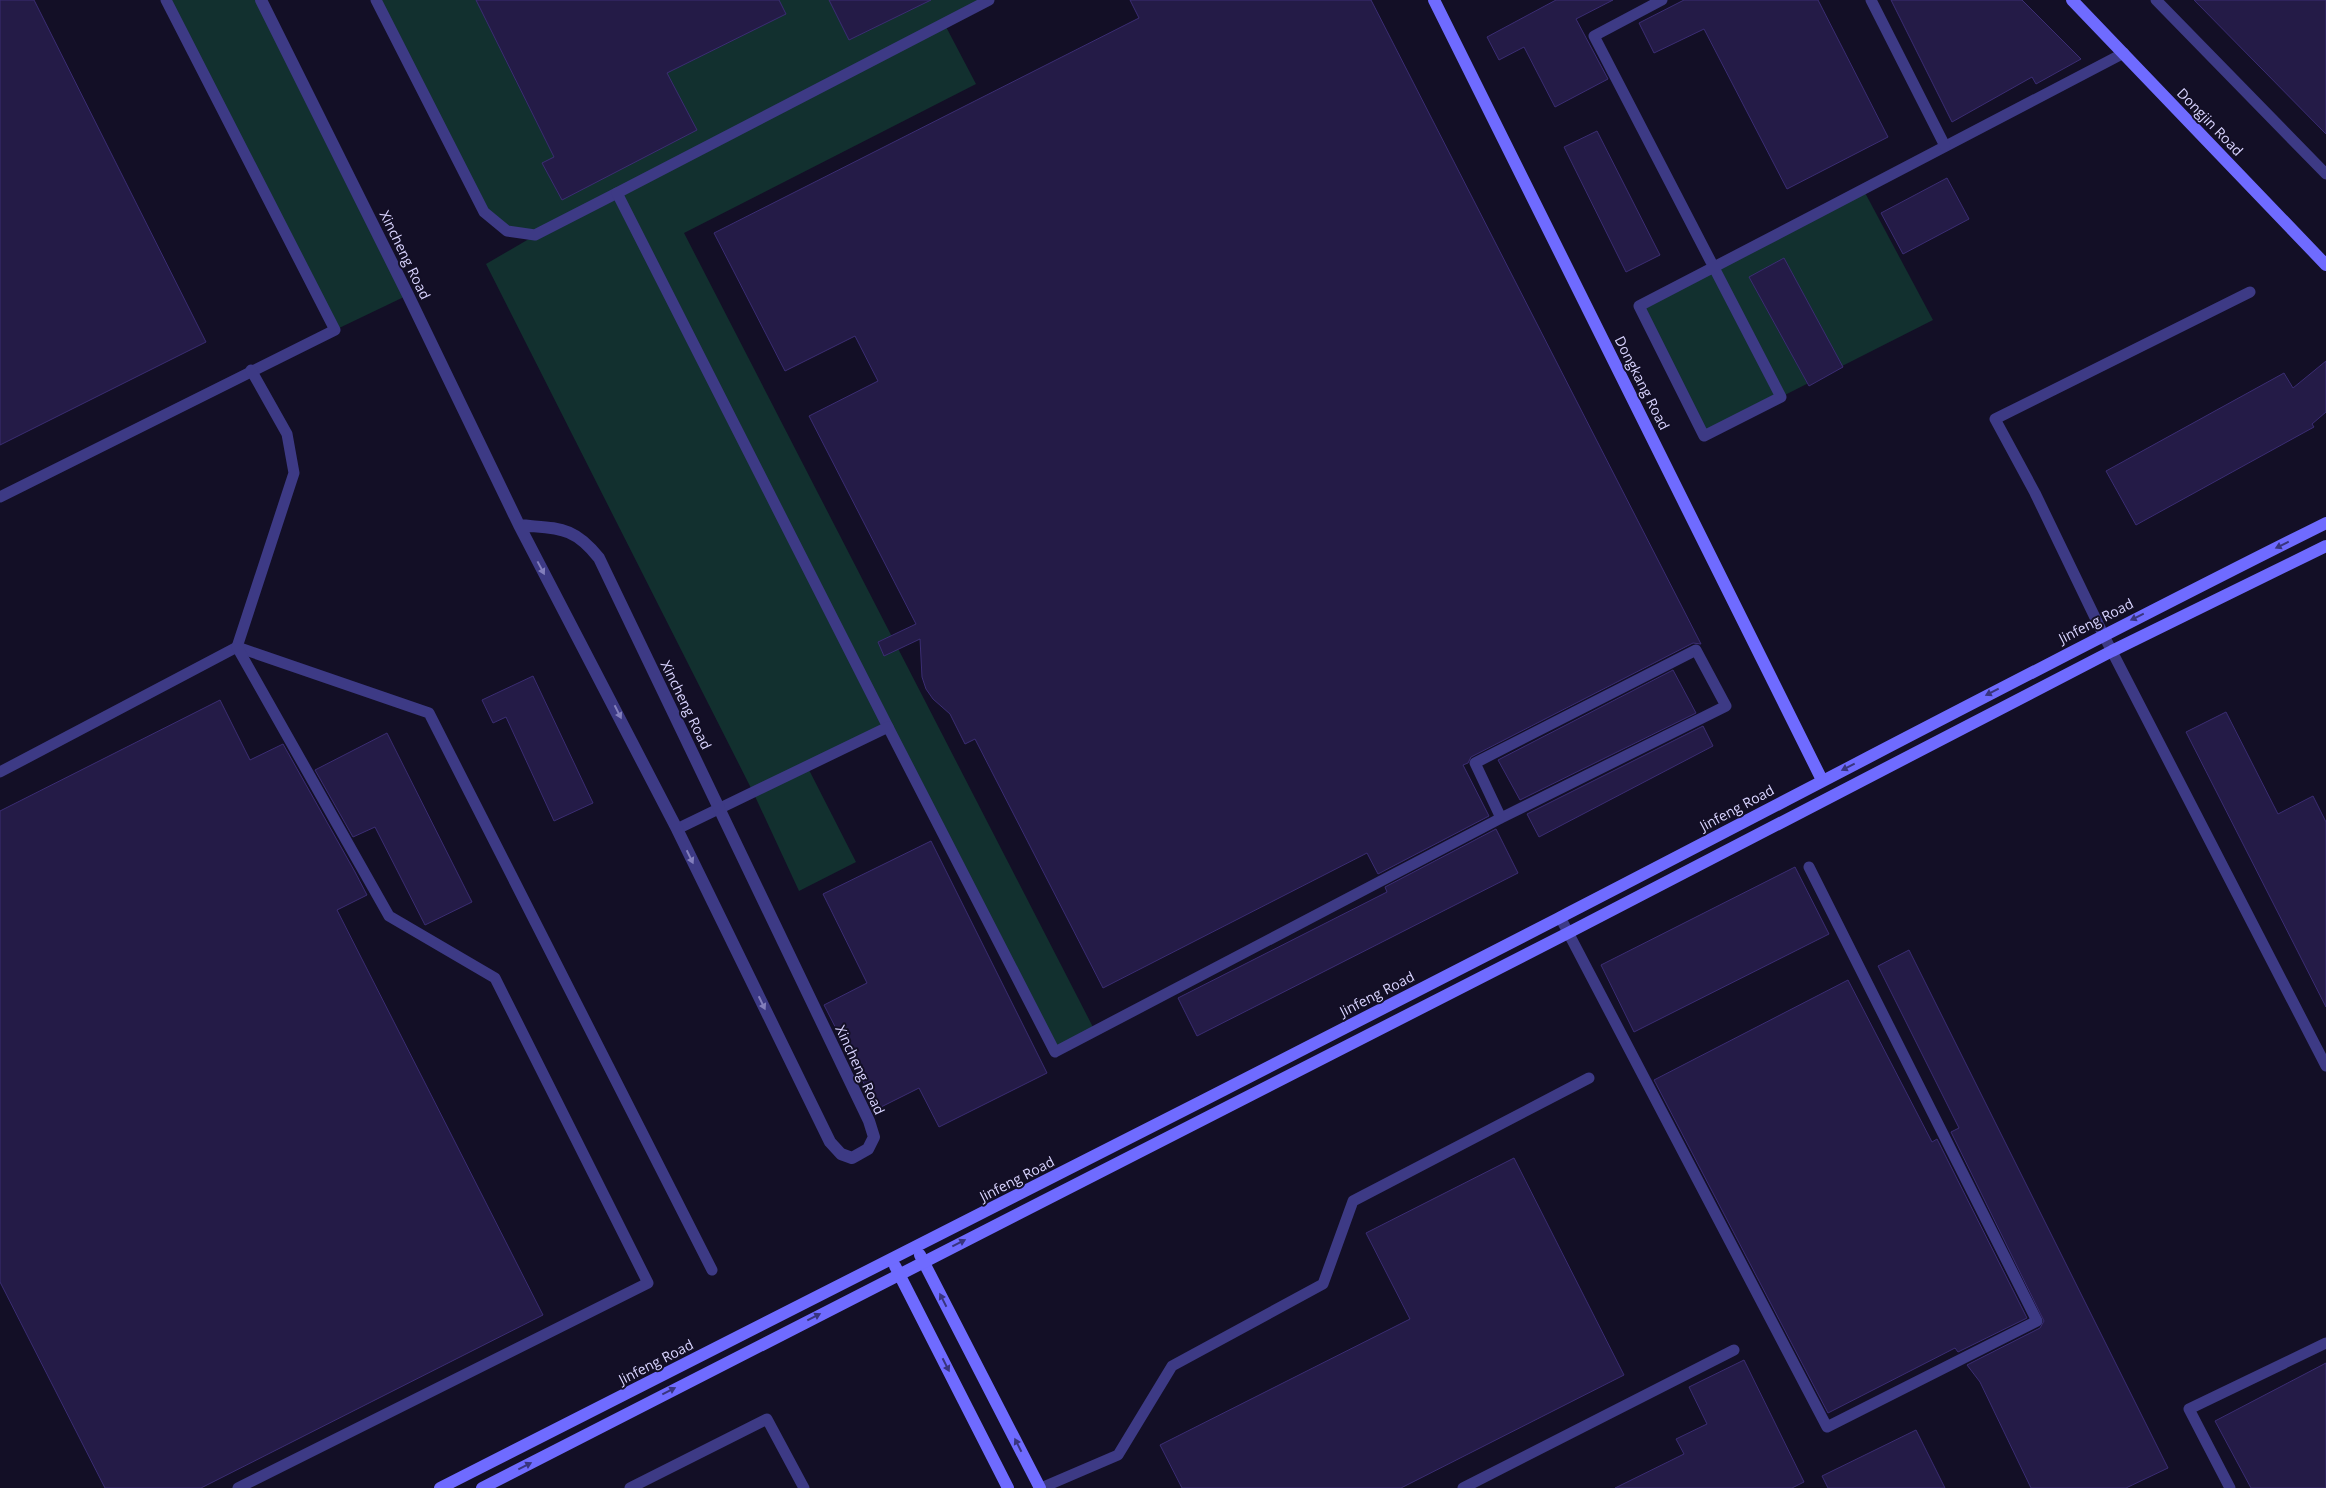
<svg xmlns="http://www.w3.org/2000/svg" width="2326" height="1488" font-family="'Open Sans',sans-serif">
<rect width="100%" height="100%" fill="#130f26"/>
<g fill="#12302f">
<path d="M 166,0 L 261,0 L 408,295 L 335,330 Z"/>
<path d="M 376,0 L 989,0 L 944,23 L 976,84 L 684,233 L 1095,1031 L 1055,1052 L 888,727 L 807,766 L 856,862 L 799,891 L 753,792 L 486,264 L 534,236 L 507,231 L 484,212 Z"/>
<path d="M 1863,189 L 1933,320 L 1704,436 L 1639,306 Z"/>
</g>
<g fill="#241b47" stroke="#3b2d73">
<path d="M 0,0 L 34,0 L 206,342 L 0,445 Z"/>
<path d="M 476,0 L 779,0 L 786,14 L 667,73 L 697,130 L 562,200 L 542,163 L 554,157 Z"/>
<path d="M 829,0 L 931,0 L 849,40 Z"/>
<path d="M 1130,0 L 1371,0 L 1701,644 L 1693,643 L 1471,757 L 1468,763 L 1463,765 L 1489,816 L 1378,874 L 1367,853 L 1103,988 L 975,739 L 965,744 L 950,714 L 933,699 L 926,689 L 922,677 L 920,639 L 884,656 L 878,642 L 916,624 L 809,416 L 878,381 L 855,336 L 785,371 L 714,233 L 1139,18 Z"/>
<path d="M 1556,0 L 1613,0 L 1576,19 L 1608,79 L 1555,107 L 1524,47 L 1499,60 L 1487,37 Z"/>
<path d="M 1684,0 L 1818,0 L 1888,137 L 1787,189 L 1704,29 L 1654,53 L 1639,23 Z"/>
<path d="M 1891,0 L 2022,0 L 2081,59 L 2036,84 L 2032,77 L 1952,122 Z"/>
<path d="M 2194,0 L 2326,0 L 2326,134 Z"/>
<path d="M 1597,131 L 1660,255 L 1626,272 L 1564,147 Z"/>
<path d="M 1947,178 L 1969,219 L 1903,254 L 1881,213 Z"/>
<path d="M 1784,258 L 1843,367 L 1809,386 L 1749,277 Z"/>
<path d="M 2326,361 L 2326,412 L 2312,424 L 2314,427 L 2136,525 L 2106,471 L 2284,373 L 2293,388 Z"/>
<path d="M 1673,670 L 1696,713 L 1520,800 L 1498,760 Z"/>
<path d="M 533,676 L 593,803 L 554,821 L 506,717 L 493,723 L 482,700 Z"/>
<path d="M 220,700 L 250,760 L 283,744 L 355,872 L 367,895 L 337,910 L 543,1315 L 201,1488 L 105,1488 L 0,1282 L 0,811 Z"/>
<path d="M 2226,712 L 2278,814 L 2313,796 L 2326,822 L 2326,1007 L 2186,732 Z"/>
<path d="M 1703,726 L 1713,746 L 1539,837 L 1527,814 Z"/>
<path d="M 387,733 L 472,902 L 425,925 L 375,827 L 353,837 L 315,770 Z"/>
<path d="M 1496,829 L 1518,873 L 1197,1036 L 1178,998 L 1387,892 L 1385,887 Z"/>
<path d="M 931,841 L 1047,1073 L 939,1127 L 919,1088 L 877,1109 L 824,1005 L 867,983 L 823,894 Z"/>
<path d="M 1795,867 L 1829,934 L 1634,1032 L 1601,965 Z"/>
<path d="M 1909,950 L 2168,1468 L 2126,1488 L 2031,1488 L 1980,1382 L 1967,1365 L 2040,1328 L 2044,1321 L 1951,1132 L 1959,1128 L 1878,966 Z"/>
<path d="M 1848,980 L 1932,1142 L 1937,1139 L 2027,1318 L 1958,1352 L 1955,1348 L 1828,1413 L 1654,1080 Z"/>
<path d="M 1514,1158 L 1624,1375 L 1401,1488 L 1182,1488 L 1160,1445 L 1410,1319 L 1366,1233 Z"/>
<path d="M 1744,1360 L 1804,1482 L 1792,1488 L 1615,1488 L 1684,1454 L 1676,1439 L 1707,1424 L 1689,1387 Z"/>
<path d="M 2326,1363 L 2326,1488 L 2251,1488 L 2215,1421 Z"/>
<path d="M 1916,1430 L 1945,1488 L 1828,1488 L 1822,1476 Z"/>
</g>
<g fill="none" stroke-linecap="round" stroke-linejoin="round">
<g stroke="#3d3a85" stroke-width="11">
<path d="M 376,0 L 484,212 L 507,231 L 535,235 L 617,193"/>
<path d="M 1662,0 L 1594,36 L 1781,397 L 1704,436 L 1639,306 C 1801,222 1962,138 2124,53"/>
<path d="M 1871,0 L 1945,146"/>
<path d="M 2156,0 L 2326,174"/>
<path d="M 2250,292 L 1995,419 L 2035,493 L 2103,634 L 2326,1066"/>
<path d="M 0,497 L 335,330 L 166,0"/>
<path d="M 888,727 L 617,193 L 989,0"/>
<path d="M 0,772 L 237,647 L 429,713 L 712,1270"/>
<path d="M 677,829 L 888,727 L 1055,1052 L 1501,818 L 1726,706 L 1696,650 L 1475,763 L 1501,818"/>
<path d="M 1560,917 L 1827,1427 L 2037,1321 L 1809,867"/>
<path d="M 238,1488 L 648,1283 L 495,978 L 389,916 L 237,647 L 294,473 L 287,434 L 251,370"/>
<path d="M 630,1488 L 767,1419 L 804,1488"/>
<path d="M 1041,1488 L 1118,1455 L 1172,1366 L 1323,1284 L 1353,1201 L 1589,1078"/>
<path d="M 1463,1488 L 1734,1350"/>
<path d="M 2230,1488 L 2189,1409 L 2326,1343"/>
</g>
<path stroke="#3d3a85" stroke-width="12" d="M 261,0 L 408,295 L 519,525 L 677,829 L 830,1142 L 841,1154 L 852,1158 L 868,1149 L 874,1137 L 869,1121 L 599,558 C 573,525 558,529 519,525"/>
<g stroke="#6f6bff" stroke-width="12">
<path d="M 1434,0 L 1822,780"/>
<path d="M 2072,0 L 2326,265"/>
<path d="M 920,1255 L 1040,1488"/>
<path d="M 895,1266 L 1008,1488"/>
<path d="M 440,1488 C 813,1299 1187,1110 1559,918 C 1815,786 2069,651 2326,523"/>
<path d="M 482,1488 L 1568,933 L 2112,651 L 2326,546"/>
</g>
</g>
<defs><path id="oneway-solid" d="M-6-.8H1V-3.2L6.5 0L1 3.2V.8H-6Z" transform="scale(1.25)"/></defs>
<g fill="#38347d">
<use href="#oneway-solid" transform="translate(2282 545) rotate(154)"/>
<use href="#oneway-solid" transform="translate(2137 617) rotate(154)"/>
<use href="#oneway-solid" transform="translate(1992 692) rotate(153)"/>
<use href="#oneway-solid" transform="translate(1848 767) rotate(153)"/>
<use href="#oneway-solid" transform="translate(959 1243) rotate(-27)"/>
<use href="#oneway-solid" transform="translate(943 1300) rotate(-117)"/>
<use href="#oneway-solid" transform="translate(814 1317) rotate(-27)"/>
<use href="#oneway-solid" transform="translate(946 1365) rotate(63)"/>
<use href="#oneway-solid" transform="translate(669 1391) rotate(-27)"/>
<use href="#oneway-solid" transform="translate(1018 1445) rotate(-117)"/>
<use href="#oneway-solid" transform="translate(525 1466) rotate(-27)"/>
</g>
<g fill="#837fbc">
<use href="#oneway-solid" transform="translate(541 568) rotate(62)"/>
<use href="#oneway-solid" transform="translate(618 712) rotate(63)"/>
<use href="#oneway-solid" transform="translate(690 857) rotate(64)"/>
<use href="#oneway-solid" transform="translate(762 1003) rotate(64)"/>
</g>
<g text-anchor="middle" stroke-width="4" stroke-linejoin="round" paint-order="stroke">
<g font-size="14" fill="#d9d4ff" stroke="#130f26">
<text transform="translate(2210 122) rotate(46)" y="5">Dongjin Road</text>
<text transform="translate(405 255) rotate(64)" y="5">Xincheng Road</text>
<text transform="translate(1642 383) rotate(63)" y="5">Dongkang Road</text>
<text transform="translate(2096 621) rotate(-27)" y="5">Jinfeng Road</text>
<text transform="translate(686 705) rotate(64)" y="5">Xincheng Road</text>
<text transform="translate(1737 808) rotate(-28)" y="5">Jinfeng Road</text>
<text transform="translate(1377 994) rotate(-27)" y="5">Jinfeng Road</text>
<text transform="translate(860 1070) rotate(65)" y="5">Xincheng Road</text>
<text transform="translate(1017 1179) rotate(-27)" y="5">Jinfeng Road</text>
<text transform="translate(656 1362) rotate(-27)" y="5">Jinfeng Road</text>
</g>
</g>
</svg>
